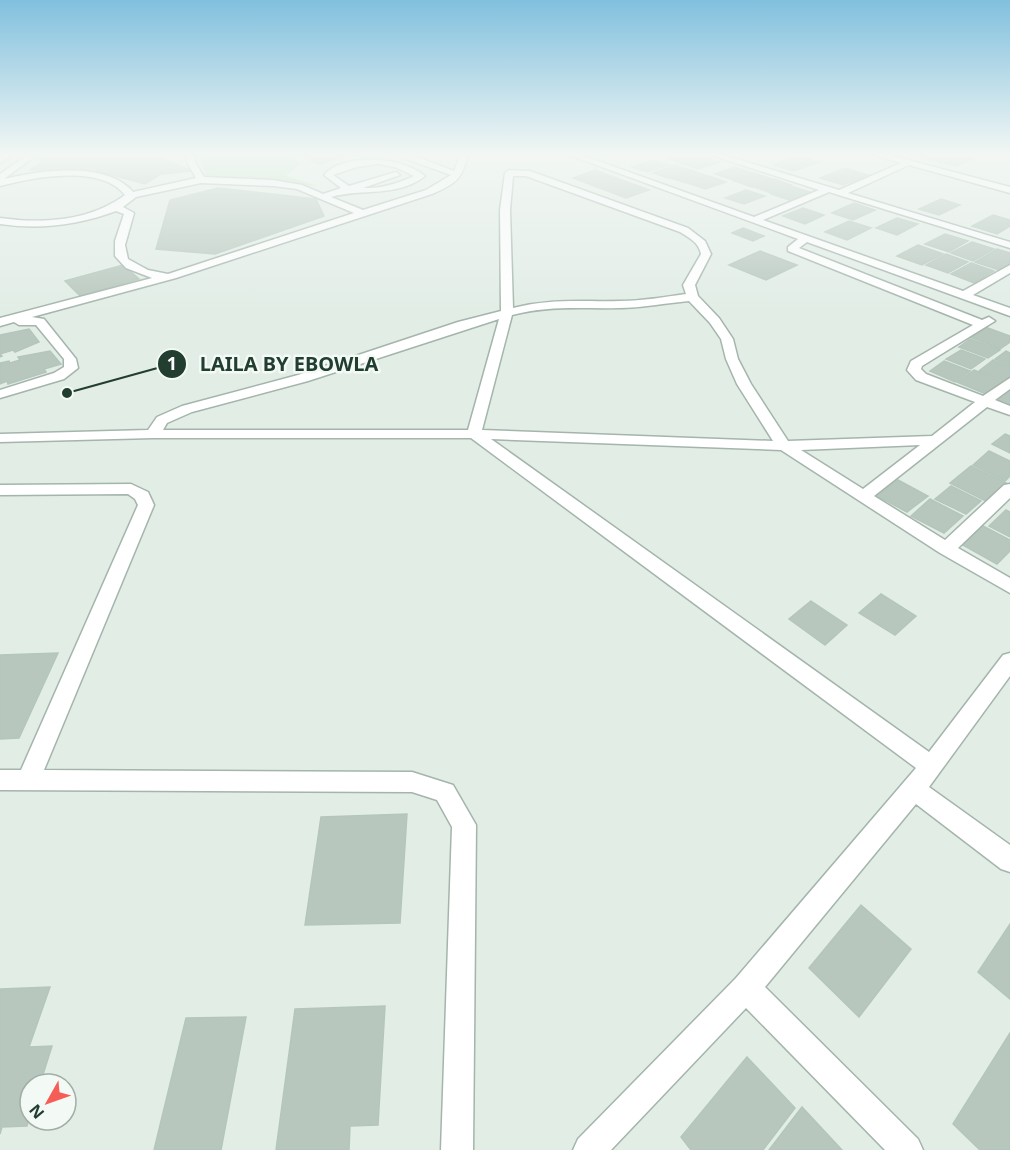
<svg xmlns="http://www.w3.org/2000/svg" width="1010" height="1150" font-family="'Noto Sans',sans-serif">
<rect width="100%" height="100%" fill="#e2ede6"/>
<path fill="#badebc" d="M 197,153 L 289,153 L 301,163 L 286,176 L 318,186 L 207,177 Z"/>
<g fill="#b7c7be" stroke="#b4c6bb" stroke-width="1.5">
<path d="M 58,153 L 161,153 L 156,156 L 193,171 L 161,174 L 145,184 L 93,170 L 30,170 L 43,162 L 38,156 Z"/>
<path d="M 297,153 L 350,153 L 355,155 L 318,164 Z"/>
<path d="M 680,153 L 691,153 L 700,156 L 681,163 L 666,158 Z"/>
<path d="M 912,153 L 945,153 L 929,160 L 909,154 Z"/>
<path d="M 949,153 L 957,153 L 975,158 L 956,166 L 932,160 Z"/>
<path d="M 796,155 L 819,162 L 794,171 L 774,165 Z"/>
<path d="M 702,156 L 720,162 L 698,169 L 680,163 Z"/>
<path d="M 654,160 L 669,165 L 647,172 L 632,167 Z"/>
<path d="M 675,165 L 690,170 L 668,178 L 653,173 Z"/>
<path d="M 735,167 L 753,173 L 733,180 L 715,174 Z"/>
<path d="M 845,168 L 868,175 L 843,185 L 820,178 Z"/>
<path d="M 595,170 L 649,190 L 626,198 L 573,178 Z"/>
<path d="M 691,170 L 707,176 L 686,183 L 670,178 Z"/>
<path d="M 755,173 L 772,179 L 752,187 L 734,181 Z"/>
<path d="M 709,176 L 726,182 L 705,189 L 688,183 Z"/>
<path d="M 774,179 L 791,185 L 771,193 L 754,187 Z"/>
<path d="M 791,186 L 810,192 L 789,200 L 771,194 Z"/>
<path d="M 218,188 L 316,199 L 324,216 L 215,254 L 156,249 L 170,200 Z"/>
<path d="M 746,190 L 765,196 L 744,204 L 725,198 Z"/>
<path d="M 941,199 L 960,205 L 939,215 L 919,209 Z"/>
<path d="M 854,203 L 875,210 L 853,220 L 832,213 Z"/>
<path d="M 803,208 L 824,215 L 805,224 L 783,216 Z"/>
<path d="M 993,215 L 1010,220 L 1010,226 L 997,234 L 972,226 Z"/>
<path d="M 897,218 L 918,224 L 897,235 L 876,228 Z"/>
<path d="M 849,221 L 871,228 L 847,240 L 825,232 Z"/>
<path d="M 743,228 L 764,236 L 753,241 L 732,233 Z"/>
<path d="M 945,234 L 968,241 L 949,252 L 925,244 Z"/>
<path d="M 972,242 L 994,249 L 973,261 L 951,253 Z"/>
<path d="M 918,245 L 943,254 L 922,265 L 897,256 Z"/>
<path d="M 997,249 L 1010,253 L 1010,264 L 999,270 L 975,262 Z"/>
<path d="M 760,251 L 797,265 L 766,280 L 729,265 Z"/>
<path d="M 946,254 L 968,262 L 948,273 L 926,265 Z"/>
<path d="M 971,263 L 994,271 L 974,283 L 951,274 Z"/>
<path d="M 123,265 L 139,279 L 80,296 L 65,281 Z"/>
<path d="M 985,327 L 1010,336 L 1010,342 L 1000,349 L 970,337 Z"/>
<path d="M 29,329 L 39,342 L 15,352 L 13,350 L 0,354 L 2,356 L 0,357 L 0,335 Z"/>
<path d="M 970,339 L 1000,350 L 988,358 L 959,347 Z"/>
<path d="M 961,350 L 985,359 L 971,369 L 946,359 Z"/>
<path d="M 50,351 L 61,364 L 44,369 L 46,372 L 8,384 L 7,381 L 0,384 L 0,363 L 9,361 L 10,363 L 20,360 L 18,357 Z"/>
<path d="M 1006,351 L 1010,353 L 1010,366 L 995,359 Z"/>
<path d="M 993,360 L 1010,367 L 1010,376 L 1003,381 L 979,371 Z"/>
<path d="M 944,361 L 970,371 L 955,382 L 930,371 Z"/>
<path d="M 974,370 L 1004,383 L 988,395 L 957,382 Z"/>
<path d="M 1010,389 L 1010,406 L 997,400 Z"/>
<path d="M 1005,434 L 1010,436 L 1010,453 L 992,444 Z"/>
<path d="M 989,451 L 1010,461 L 1010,476 L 1005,481 L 973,465 Z"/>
<path d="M 971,466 L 1006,483 L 986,501 L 950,483 Z"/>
<path d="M 898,480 L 928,496 L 907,512 L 877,496 Z"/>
<path d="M 951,486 L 981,501 L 966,514 L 935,499 Z"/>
<path d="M 930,499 L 963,516 L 944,533 L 911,516 Z"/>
<path d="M 1006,510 L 1010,512 L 1010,537 L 989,526 Z"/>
<path d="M 983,526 L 1010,540 L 1010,551 L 997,564 L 963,545 Z"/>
<path d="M 881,594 L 916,616 L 895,635 L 859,613 Z"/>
<path d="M 811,601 L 847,625 L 825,645 L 789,619 Z"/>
<path d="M 58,653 L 19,738 L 0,739 L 0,655 Z"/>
<path d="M 407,814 L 400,923 L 305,925 L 321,817 Z"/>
<path d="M 861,905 L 911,949 L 859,1017 L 809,968 Z"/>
<path d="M 1010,924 L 1010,999 L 978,972 Z"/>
<path d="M 50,987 L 29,1047 L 52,1046 L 40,1084 L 30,1084 L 30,1115 L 27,1126 L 2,1127 L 0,1134 L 0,989 Z"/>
<path d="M 385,1006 L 378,1125 L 350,1126 L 349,1150 L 276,1150 L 295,1009 Z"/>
<path d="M 246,1017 L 221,1150 L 154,1150 L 186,1018 Z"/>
<path d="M 1010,1033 L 1010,1150 L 980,1150 L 953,1124 Z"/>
<path d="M 747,1057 L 795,1108 L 763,1150 L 691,1150 L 681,1137 Z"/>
<path d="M 802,1107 L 842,1150 L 769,1150 Z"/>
</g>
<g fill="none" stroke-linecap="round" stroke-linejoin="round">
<defs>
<g id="minor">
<path d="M 5,153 L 15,153 L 0,163 L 0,156 Z"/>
<path d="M 30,153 L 39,153 L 4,179 C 40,170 107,161 133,192 L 196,178 L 187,162 L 187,153 L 195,153 L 195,162 L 204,177 L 273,180 L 302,185 L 323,194 L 341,188 L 324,175 C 343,152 404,157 425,176 C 397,198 362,188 331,197 L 363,210 L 426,190 L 451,175 L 398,156 L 398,153 L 406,153 L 454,171 L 461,153 L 469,153 C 461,179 458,183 432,194 L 176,278 L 32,317 L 44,319 L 76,359 L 78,368 L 64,379 L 0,398 L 0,390 L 54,373 L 64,367 L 64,359 L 36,325 L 19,325 L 14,322 L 0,326 L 0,318 L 152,278 L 126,268 L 115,256 L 115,241 L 124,214 L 116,211 C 78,225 40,230 0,224 L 0,218 C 43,224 90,221 125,195 C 101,164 34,177 0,186 L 0,174 ZM 378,164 L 395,167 L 414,176 C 398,183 381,189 363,188 L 400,175 L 396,172 L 349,186 L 333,175 L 357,167 ZM 201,183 L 273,186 L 297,189 L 354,213 L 168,274 L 148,270 L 128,259 L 125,245 L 134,213 L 123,207 L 136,197 Z"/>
<path d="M 564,153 L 576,153 L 754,217 L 819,190 L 705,153 L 717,153 L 839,190 L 901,163 L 869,153 L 882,153 L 1010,187 L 1010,193 L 909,165 L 848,193 L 1010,242 L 1010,248 L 829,192 L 763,220 L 963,291 L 1010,265 L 1010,273 L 973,295 L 1010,308 L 1010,316 L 807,242 L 799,248 L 982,320 L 989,317 L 995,321 L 922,366 L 921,369 L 926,374 L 983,396 L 1010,378 L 1010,389 L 995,400 L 1010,406 L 1010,415 L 987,407 L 874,496 L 945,540 L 1004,485 L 1010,484 L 1010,498 L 958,548 L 1010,578 L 1010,593 L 940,553 L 781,450 L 491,439 L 929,752 L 1003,655 L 1010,653 L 1010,676 L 929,787 L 1010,845 L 1010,872 L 1001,869 L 916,804 L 765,987 L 918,1139 L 923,1150 L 885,1150 L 746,1008 L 611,1150 L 573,1150 L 578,1139 L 736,978 L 916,768 L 471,438 L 153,438 L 0,442 L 0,434 L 148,430 L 157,417 L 182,406 L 298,375 L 458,322 L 501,311 L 500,210 L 505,173 L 509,170 L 530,171 L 688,228 L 705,241 L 711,254 L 695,285 L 698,296 L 719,318 L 733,339 L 738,359 L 751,384 L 788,441 L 932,436 L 975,402 L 916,380 L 907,370 L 911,361 L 973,325 L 788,251 L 788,247 L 798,239 ZM 513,176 L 526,176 L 680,232 C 690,238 699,243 701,254 L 683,285 L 686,294 C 664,297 642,301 620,301 C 580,302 554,298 513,308 L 510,210 ZM 689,301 L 710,323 L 721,339 L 726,359 L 737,384 L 773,441 L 482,430 L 512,315 C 552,305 580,309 619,308 C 642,308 666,303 689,301 ZM 499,319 L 468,430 L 163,430 L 167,423 L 192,412 L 308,381 ZM 920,445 L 863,489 L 801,450 Z"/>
<path d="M 131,484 L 148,492 L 154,505 L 44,770 L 412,772 L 453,785 L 476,825 L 473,1150 L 441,1150 L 452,827 L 437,800 L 412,792 L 0,790 L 0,770 L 21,770 L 138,505 L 135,499 L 128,494 L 0,495 L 0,485 Z"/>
</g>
</defs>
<use href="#minor" stroke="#a4b5ac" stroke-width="3"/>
<use href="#minor" fill="#fff" fill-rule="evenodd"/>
</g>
<linearGradient id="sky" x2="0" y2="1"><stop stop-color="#81c0de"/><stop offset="0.49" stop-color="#f2f7f4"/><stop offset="1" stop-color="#f2f7f4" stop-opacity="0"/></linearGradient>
<rect width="1010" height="314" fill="url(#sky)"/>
<path fill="none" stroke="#213e30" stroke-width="2" d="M67 393L172 364"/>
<g fill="#213e30" stroke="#f3f9f4" stroke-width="2">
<circle cx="67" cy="393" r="6"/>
<circle cx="172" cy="364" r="15"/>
</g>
<g font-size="18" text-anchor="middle" font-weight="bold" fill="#fff">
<text x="172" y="370">1</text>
</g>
<g font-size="20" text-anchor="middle" font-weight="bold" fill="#213e30" stroke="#f3f9f4" stroke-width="5" stroke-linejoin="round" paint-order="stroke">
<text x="289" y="371">LAILA BY EBOWLA</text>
</g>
<g transform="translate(48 1102) rotate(230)"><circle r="28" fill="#f3f9f4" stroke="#9faea6" stroke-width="1.5"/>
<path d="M0-4.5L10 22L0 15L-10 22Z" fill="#f65d57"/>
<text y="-9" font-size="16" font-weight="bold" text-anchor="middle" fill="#213e30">N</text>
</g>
</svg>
